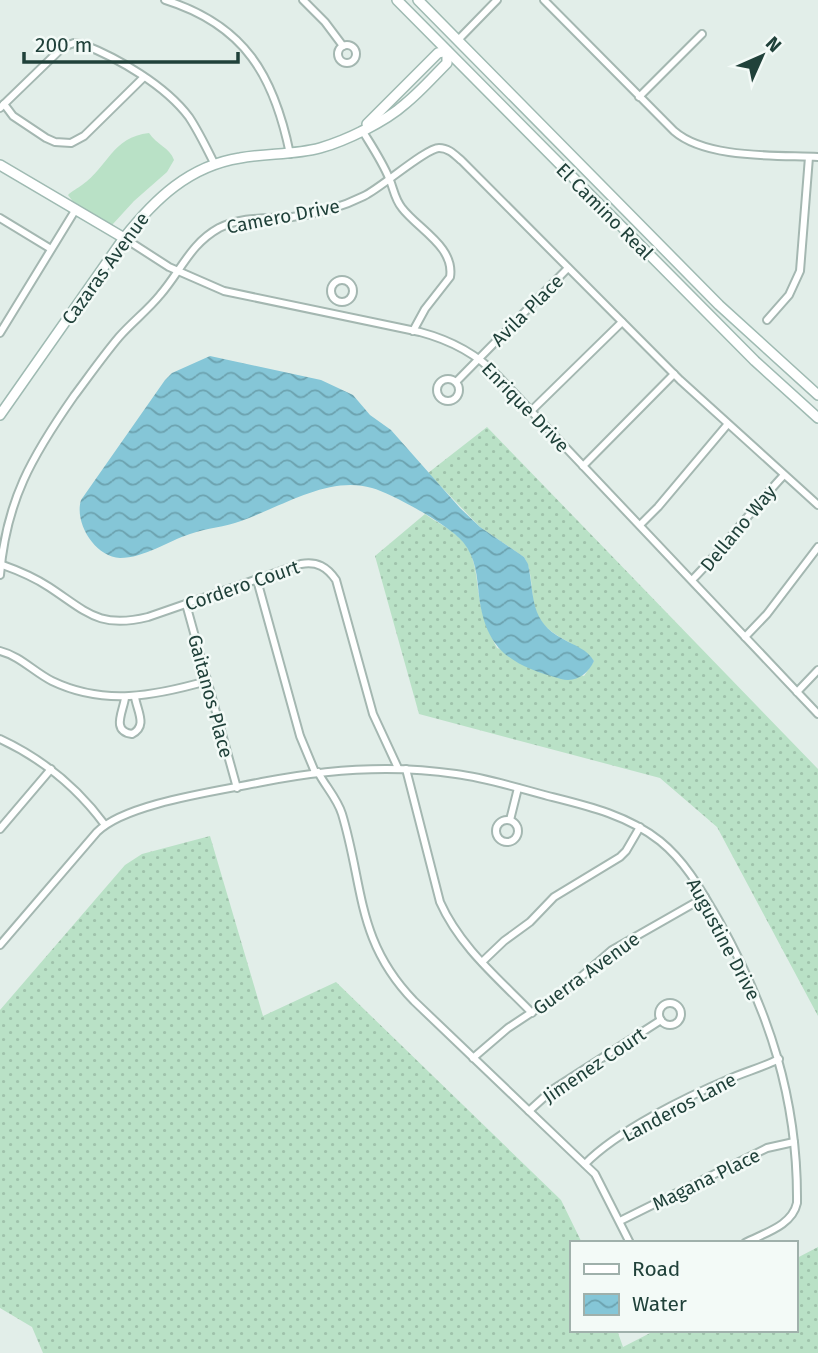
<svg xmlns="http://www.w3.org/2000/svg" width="818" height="1353" font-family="'Fira Sans',sans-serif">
<defs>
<pattern id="grass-dots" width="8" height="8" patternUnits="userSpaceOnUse" patternTransform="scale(1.75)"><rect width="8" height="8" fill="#b9e1c6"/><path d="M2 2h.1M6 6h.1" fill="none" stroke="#9fc2ab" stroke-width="1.8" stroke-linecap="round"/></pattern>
<pattern id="water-waves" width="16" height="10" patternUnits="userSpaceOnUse" patternTransform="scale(1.75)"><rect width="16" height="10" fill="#85c6d7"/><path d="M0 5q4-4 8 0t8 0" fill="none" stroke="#6ca2af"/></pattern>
</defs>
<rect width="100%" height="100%" fill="#e2eee9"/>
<g fill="url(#grass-dots)">
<path d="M 487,427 L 818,769 L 818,1016 L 717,827 L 660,778 L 419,714 L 375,556 L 425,514 C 436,522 451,529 461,539 C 476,555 476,576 479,596 C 481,614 489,633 497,648 L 584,676 L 594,661 C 579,642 550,639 538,616 C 529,598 535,575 524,557 L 480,527 L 428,473 Z"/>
<path d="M 210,836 L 263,1016 L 336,982 L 561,1200 L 582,1243 L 571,1243 L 571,1330 L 617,1330 L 623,1347 L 656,1330 L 795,1330 L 795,1259 L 818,1247 L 818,1353 L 43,1353 L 32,1327 L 0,1308 L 0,1010 L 125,865 L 142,854 Z"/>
</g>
<path fill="#b9e1c6" d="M 149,133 C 156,144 170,148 174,160 L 167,172 L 134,201 L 112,225 L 74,203 L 68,195 C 73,190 77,189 82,185 C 108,167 112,137 149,133 Z"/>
<path fill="url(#water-waves)" d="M 210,356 L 321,380 L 353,395 L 370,415 L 391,430 L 460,508 L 480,527 L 524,557 L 528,564 C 535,597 529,621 563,639 C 575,646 587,649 594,661 C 588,674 576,683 561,679 C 511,665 486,651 479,596 C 477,576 476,558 463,542 C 449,525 393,494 372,488 C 329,475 281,507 241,521 C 225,527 207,528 190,534 C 168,541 144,558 120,558 C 95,557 74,523 81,500 L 165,380 L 172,373 Z"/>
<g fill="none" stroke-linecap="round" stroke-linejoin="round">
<defs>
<g id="street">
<path d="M 165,0 C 245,25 274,76 290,154"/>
<path d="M 303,0 L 325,22 L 343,46"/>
<path d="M 544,0 L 674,131 C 706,159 776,155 818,157"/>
<path d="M 458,40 L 497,0"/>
<circle cx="347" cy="54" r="9"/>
<path d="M 639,97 L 702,34"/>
<path d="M 4,104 L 13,116 L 46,138 L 55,142 L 71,143 L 84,136 L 144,77"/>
<path d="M 0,108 L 63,47 L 74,43 L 82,44 C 118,58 165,85 189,117 C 199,132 207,149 215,165"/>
<path d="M 362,130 C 371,145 382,161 389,178 C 394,189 394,198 402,208 C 418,229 455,247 450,277 L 425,309 L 413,331"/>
<path d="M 0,218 L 51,249"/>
<path d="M 124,238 L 169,267 L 224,291 L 420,332 C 450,340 476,353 498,376 L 818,714"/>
<circle cx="342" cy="291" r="11"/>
<path d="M 767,320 L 789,295 L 800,271 L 809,157"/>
<path d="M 0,333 L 76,209"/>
<circle cx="448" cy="390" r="11"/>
<path d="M 456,382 L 568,268"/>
<path d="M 531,411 L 622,322"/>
<path d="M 583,466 L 674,374"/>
<path d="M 640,525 L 658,507 L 727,425"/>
<path d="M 0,564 C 17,570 34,577 49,587 C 87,612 99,629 148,617 L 301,564 C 317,561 327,567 336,580 L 373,714 L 398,768"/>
<path d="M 0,575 C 6,501 32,456 74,396 C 89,376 103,356 119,337 C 132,322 148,310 160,295 C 181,271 190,244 219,228 C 243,216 267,219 292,217 C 317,214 342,207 364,196 C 381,188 426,148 439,148 C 449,148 455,155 462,161 L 680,380 L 818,505"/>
<path d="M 257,580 L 300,736 L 315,772"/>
<path d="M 692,580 C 725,547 752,509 784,475"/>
<path d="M 186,604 L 237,788"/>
<path d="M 745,637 L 767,614 L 818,547"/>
<path d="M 0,651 C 20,656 34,672 52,681 C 104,706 154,696 207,681"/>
<path d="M 797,692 L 818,670"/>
<path d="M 125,698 C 123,712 111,731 132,734 C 148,726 137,711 135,697"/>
<path d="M 0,739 C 43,759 77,787 105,825"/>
<path d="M 406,769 L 440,902 C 460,947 498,978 532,1013"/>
<path d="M 318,772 C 325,786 337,798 342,814 C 364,887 356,941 414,1001 L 595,1174 L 630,1243"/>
<circle cx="507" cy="831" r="11"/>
<path d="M 510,820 L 518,788"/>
<path d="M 0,829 L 51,769"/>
<path d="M 0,945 L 97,832 C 126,803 219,791 262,782 C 327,769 390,764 456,774 C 487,778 518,788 548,796 C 588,806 627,815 660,841 C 687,863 702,892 719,921 C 769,1011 798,1099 797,1203 C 792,1226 764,1233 745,1243"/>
<path d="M 482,962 L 504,941 L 530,922 L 554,897 L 620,857 L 626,851 L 640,827"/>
<circle cx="670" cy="1014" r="11"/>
<path d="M 473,1058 L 508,1028 L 567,989 L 612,950 L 705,897"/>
<path d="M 529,1111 L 552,1090 L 661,1020"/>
<path d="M 585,1164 C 617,1131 686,1097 729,1079 C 745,1072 763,1067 779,1059"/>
<path d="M 620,1221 L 767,1148 L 794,1142"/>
</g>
<g id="secondary">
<path d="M 397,0 L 755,361 L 818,418"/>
<path d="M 418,0 L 719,305 L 818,395"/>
<path d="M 367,124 L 438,53 L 447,51"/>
<path d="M 0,165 L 124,238"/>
<path d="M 0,415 L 124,238 C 155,199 189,166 240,158 C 267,153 294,155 320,148 C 345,141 385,122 405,104 C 420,92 433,77 447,63 L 447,51"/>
</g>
</defs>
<use href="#street" stroke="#a4b7b1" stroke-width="10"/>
<use href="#secondary" stroke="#9fbab2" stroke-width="12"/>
<use href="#street" stroke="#fff" stroke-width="6"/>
<use href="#secondary" stroke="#fff" stroke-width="9"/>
</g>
<g text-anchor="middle" stroke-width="5" stroke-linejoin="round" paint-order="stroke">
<g font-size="19" fill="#20413a" stroke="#f3faf7">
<text transform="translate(605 211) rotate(45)" y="7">El Camino Real</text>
<text transform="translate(283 216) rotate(-11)" y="7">Camero Drive</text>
<text transform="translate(105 268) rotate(-54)" y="7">Cazaras Avenue</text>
<text transform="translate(527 310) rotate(-45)" y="7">Avila Place</text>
<text transform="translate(526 407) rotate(46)" y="7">Enrique Drive</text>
<text transform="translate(738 528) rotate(-50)" y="7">Dellano Way</text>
<text transform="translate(242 585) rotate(-19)" y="7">Cordero Court</text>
<text transform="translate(211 696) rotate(75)" y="7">Gaitanos Place</text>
<text transform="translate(724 939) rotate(62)" y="7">Augustine Drive</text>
<text transform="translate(586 973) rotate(-36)" y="7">Guerra Avenue</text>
<text transform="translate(594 1065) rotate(-34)" y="7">Jimenez Court</text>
<text transform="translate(679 1107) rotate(-28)" y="7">Landeros Lane</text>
<text transform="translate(706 1179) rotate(-26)" y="7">Magana Place</text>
</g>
</g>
<rect x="570" y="1241" width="228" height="91" fill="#f3faf7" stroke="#9fb0ab" stroke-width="2"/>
<rect x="584" y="1264" width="35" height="10" fill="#ffffff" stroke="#9fb0ab" stroke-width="2"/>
<text x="632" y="1276" font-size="21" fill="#20413a">Road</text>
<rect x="584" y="1294" width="35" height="21" fill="url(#water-waves)" stroke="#9fb0ab" stroke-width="2"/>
<text x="632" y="1311" font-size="21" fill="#20413a">Water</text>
<g transform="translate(762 56) rotate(45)" stroke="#f3faf7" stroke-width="5" paint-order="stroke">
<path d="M0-5L12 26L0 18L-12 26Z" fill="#20413a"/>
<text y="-10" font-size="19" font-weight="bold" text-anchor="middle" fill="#20413a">N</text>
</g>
<path d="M24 52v10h214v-10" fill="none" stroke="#20413a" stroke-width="3.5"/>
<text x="35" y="52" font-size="21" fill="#20413a" stroke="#f3faf7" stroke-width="5" paint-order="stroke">200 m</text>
</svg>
